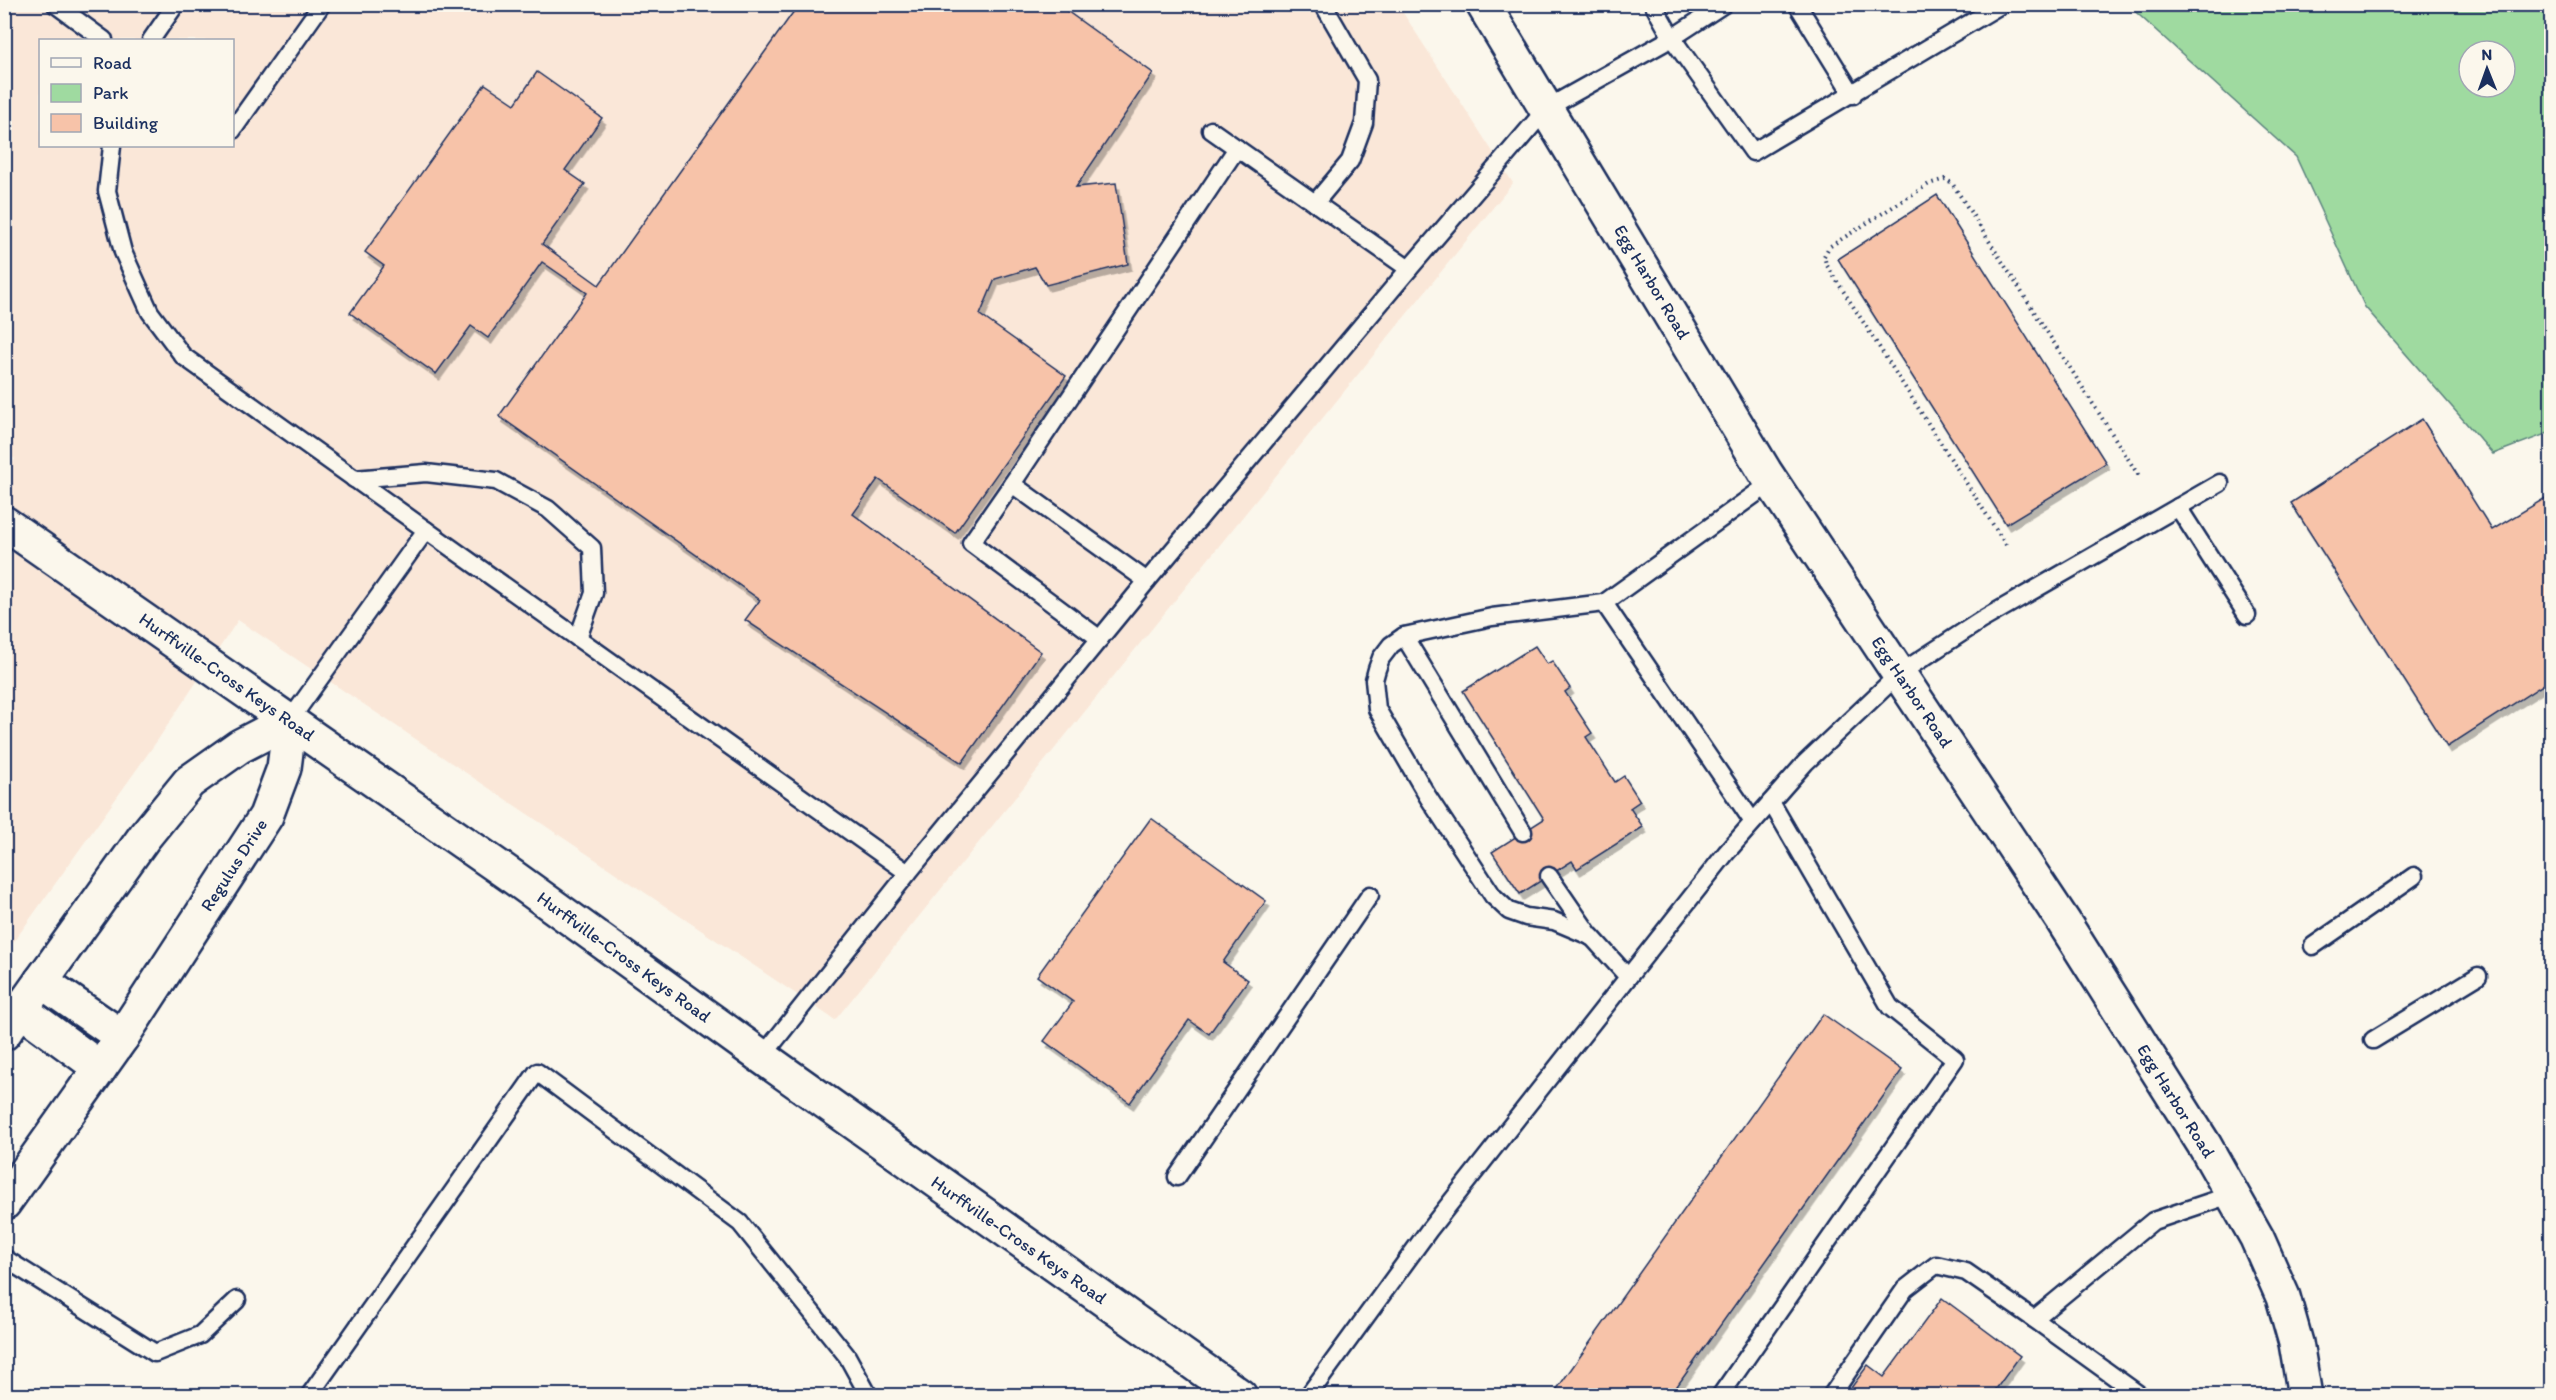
<svg xmlns="http://www.w3.org/2000/svg" width="2556" height="1400" font-family="Itim,sans-serif">
<defs>
<filter id="shadow"><feDropShadow dx="3.5" dy="6" stdDeviation="0" flood-color="#0004"/></filter>
</defs>
<rect width="100%" height="100%" fill="#fbf7ec"/>
<filter id="ink" filterUnits="userSpaceOnUse"><feTurbulence type="fractalNoise" baseFrequency=".0167" numOctaves="2"/><feDisplacementMap in="SourceGraphic" scale="12" xChannelSelector="R" yChannelSelector="G"/><feConvolveMatrix kernelMatrix="1 2 1 2 8 2 1 2 1" color-interpolation-filters="sRGB"/></filter>
<g filter="url(#ink)">
<path fill="#fae7d8" fill-rule="evenodd" d="M 5,5 L 1398,5 L 1513,183 L 835,1020 L 238,620 L 157,741 L 5,954 L 4,475 L 15,459 L 4,451 ZM 40,40 L 232,40 L 232,146 L 40,146 Z"/>
<path fill="#9fdaa0" stroke="#5d847f" stroke-width="1.5" fill-rule="evenodd" d="M 2128,5 L 2551,5 L 2551,432 L 2493,454 L 2365,307 L 2296,157 ZM 2469,51 L 2505,51 L 2505,87 L 2469,87 Z"/>
<g fill="#f7c3a9" stroke="#1b2f5e" stroke-width="1.5" filter="url(#shadow)">
<path d="M 799,4 L 1057,4 L 1153,73 L 1076,187 L 1116,183 L 1128,264 L 1046,285 L 1035,267 L 995,279 L 980,315 L 1066,376 L 955,533 L 878,479 L 853,514 L 1041,652 L 962,763 L 745,620 L 760,600 L 499,416 L 587,293 L 542,262 L 488,338 L 471,326 L 436,374 L 350,313 L 384,266 L 365,252 L 485,84 L 515,104 L 537,72 L 602,118 L 565,170 L 585,184 L 542,244 L 599,285 Z"/>
<path d="M 1937,195 L 2106,463 L 2006,524 L 1838,259 Z"/>
<path d="M 2422,419 L 2492,530 L 2552,494 L 2552,679 L 2447,747 L 2291,503 Z"/>
<path d="M 1535,646 L 1547,664 L 1552,661 L 1570,688 L 1565,692 L 1592,733 L 1586,737 L 1615,782 L 1624,776 L 1640,801 L 1630,808 L 1643,827 L 1577,869 L 1572,861 L 1520,894 L 1492,852 L 1544,819 L 1463,691 Z"/>
<path d="M 1151,818 L 1266,901 L 1223,962 L 1248,980 L 1209,1034 L 1189,1020 L 1130,1103 L 1044,1041 L 1073,1002 L 1037,976 Z"/>
<path d="M 1823,1014 L 1902,1070 L 1670,1396 L 1552,1396 Z"/>
<path d="M 1942,1298 L 2020,1356 L 1991,1396 L 1845,1396 L 1868,1365 L 1884,1377 Z"/>
</g>
<g fill="none" stroke-linecap="round" stroke-linejoin="round">
<defs>
<g id="lane">
<path d="M 55,4 L 104,40"/>
<path d="M 1653,4 L 1672,38 L 1753,152 L 2002,4"/>
<path d="M 1797,4 L 1853,95"/>
<path d="M 151,40 L 176,4"/>
<path d="M 1211,130 L 1409,269"/>
<path d="M 232,131 L 322,4"/>
<path d="M 112,146 L 107,191 L 123,252 L 150,312 L 183,356 L 426,530"/>
<path d="M 1315,203 L 1350,161 L 1364,123 L 1367,80 L 1323,4"/>
<path d="M 354,479 L 426,473 L 496,481 L 548,509 L 592,548 L 594,593 L 578,638"/>
<path d="M 1012,484 L 971,543 L 1100,639"/>
<path d="M 2178,507 L 2247,615"/>
<path d="M 1147,581 L 1012,484 L 1237,148"/>
<path d="M 1604,603 L 1753,822"/>
<path d="M 1404,636 L 1523,832"/>
<path d="M 290,720 L 426,530 L 908,873"/>
<path d="M 1549,876 L 1591,937"/>
<path d="M 2313,946 L 2414,876"/>
<path d="M 1628,977 L 1592,937 L 1554,921 L 1526,917 L 1509,911 L 1493,896 L 1428,797 L 1377,709 L 1374,680 L 1377,669 L 1381,658 L 1391,645 L 1404,636 L 1492,617 L 1604,603 L 1772,482"/>
<path d="M 2373,1040 L 2478,976"/>
<path d="M 762,1057 L 908,873 L 1147,581 L 1409,269 L 1547,108 L 1672,38 L 1724,4"/>
<path d="M 1177,1177 L 1370,895"/>
<path d="M 4,1258 L 155,1353 L 200,1335 L 237,1300"/>
<path d="M 2034,1319 L 2141,1396"/>
<path d="M 309,1396 L 537,1072 L 740,1223 L 847,1356 L 869,1396"/>
<path d="M 1308,1396 L 1429,1230 L 1726,853 L 1805,763 L 1900,673 L 1980,621 L 2220,483"/>
<path d="M 1720,1396 L 1955,1059 L 1890,1007 L 1771,802"/>
<path d="M 1831,1396 L 1905,1289 L 1936,1265 L 1966,1272 L 2034,1319 L 2153,1221 L 2233,1194"/>
</g>
<g id="street">
<path d="M 41,981 L 122,1037"/>
<path d="M 21,1010 L 100,1068"/>
<path d="M 4,1033 L 145,836 L 189,782 L 240,746 L 290,720"/>
<path d="M 4,1203 L 122,1037 L 266,816 L 284,768 L 290,720"/>
</g>
<g id="secondary">
<path d="M 1483,4 L 1765,472 L 2063,921 L 2205,1146 L 2257,1238 L 2283,1297 L 2296,1343 L 2305,1396"/>
<path d="M 4,523 L 513,877 L 762,1057 L 1240,1396"/>
</g>
</defs>
<use href="#lane" stroke="#1b2f5e" stroke-width="21"/>
<use href="#street" stroke="#1b2f5e" stroke-width="38"/>
<use href="#secondary" stroke="#1b2f5e" stroke-width="38"/>
<path stroke="#1b2f5e" stroke-width="4" stroke-dasharray="1.5 4.5" stroke-linecap="butt" d="M 2006,545 L 1826,264 L 1824,256 L 1829,247 L 1929,184 L 1945,179 L 1952,183 L 2139,476"/>
<use href="#lane" stroke="#fbf7ec" stroke-width="16"/>
<use href="#street" stroke="#fbf7ec" stroke-width="33"/>
<use href="#secondary" stroke="#fbf7ec" stroke-width="33"/>
</g>
</g>
<g text-anchor="middle" stroke-width="5" stroke-linejoin="round" paint-order="stroke">
<g font-size="18" fill="#1b2f5e" stroke="#fbf7ec">
<text transform="translate(1652 282) rotate(59)" y="6">Egg Harbor Road</text>
<text transform="translate(227 677) rotate(35)" y="6">Hurffville-Cross Keys Road</text>
<text transform="translate(1912 692) rotate(56)" y="6">Egg Harbor Road</text>
<text transform="translate(234 865) rotate(-57)" y="6">Regulus Drive</text>
<text transform="translate(624 957) rotate(36)" y="6">Hurffville-Cross Keys Road</text>
<text transform="translate(2176 1101) rotate(58)" y="6">Egg Harbor Road</text>
<text transform="translate(1019 1240) rotate(35)" y="6">Hurffville-Cross Keys Road</text>
</g>
</g>
<rect width="2556" height="1400" fill="none" stroke="#fbf7ec" stroke-width="24"/>
<rect x="12" y="12" width="2532" height="1376" fill="none" stroke="#1b2f5e" stroke-width="2" filter="url(#ink)"/>
<rect x="39" y="39" width="195" height="108" fill="#fbf7ec" stroke="#a1a7b3" stroke-width="1.5"/>
<rect x="51" y="58" width="30" height="9" fill="#fbf7ec" stroke="#a1a7b3" stroke-width="1.5"/>
<text x="93" y="69" font-size="18" fill="#1b2f5e">Road</text>
<rect x="51" y="84" width="30" height="18" fill="#9fdaa0" stroke="#a1a7b3" stroke-width="1.5"/>
<text x="93" y="99" font-size="18" fill="#1b2f5e">Park</text>
<rect x="51" y="114" width="30" height="18" fill="#f7c3a9" stroke="#a1a7b3" stroke-width="1.5"/>
<text x="93" y="129" font-size="18" fill="#1b2f5e">Building</text>
<g transform="translate(2487 69) rotate(359)"><circle r="28" fill="#fbf7ec" stroke="#a1a7b3" stroke-width="1.5"/>
<path d="M0-4.5L10 22L0 15L-10 22Z" fill="#1b2f5e"/>
<text y="-9" font-size="16" font-weight="bold" text-anchor="middle" fill="#1b2f5e">N</text>
</g>
</svg>
